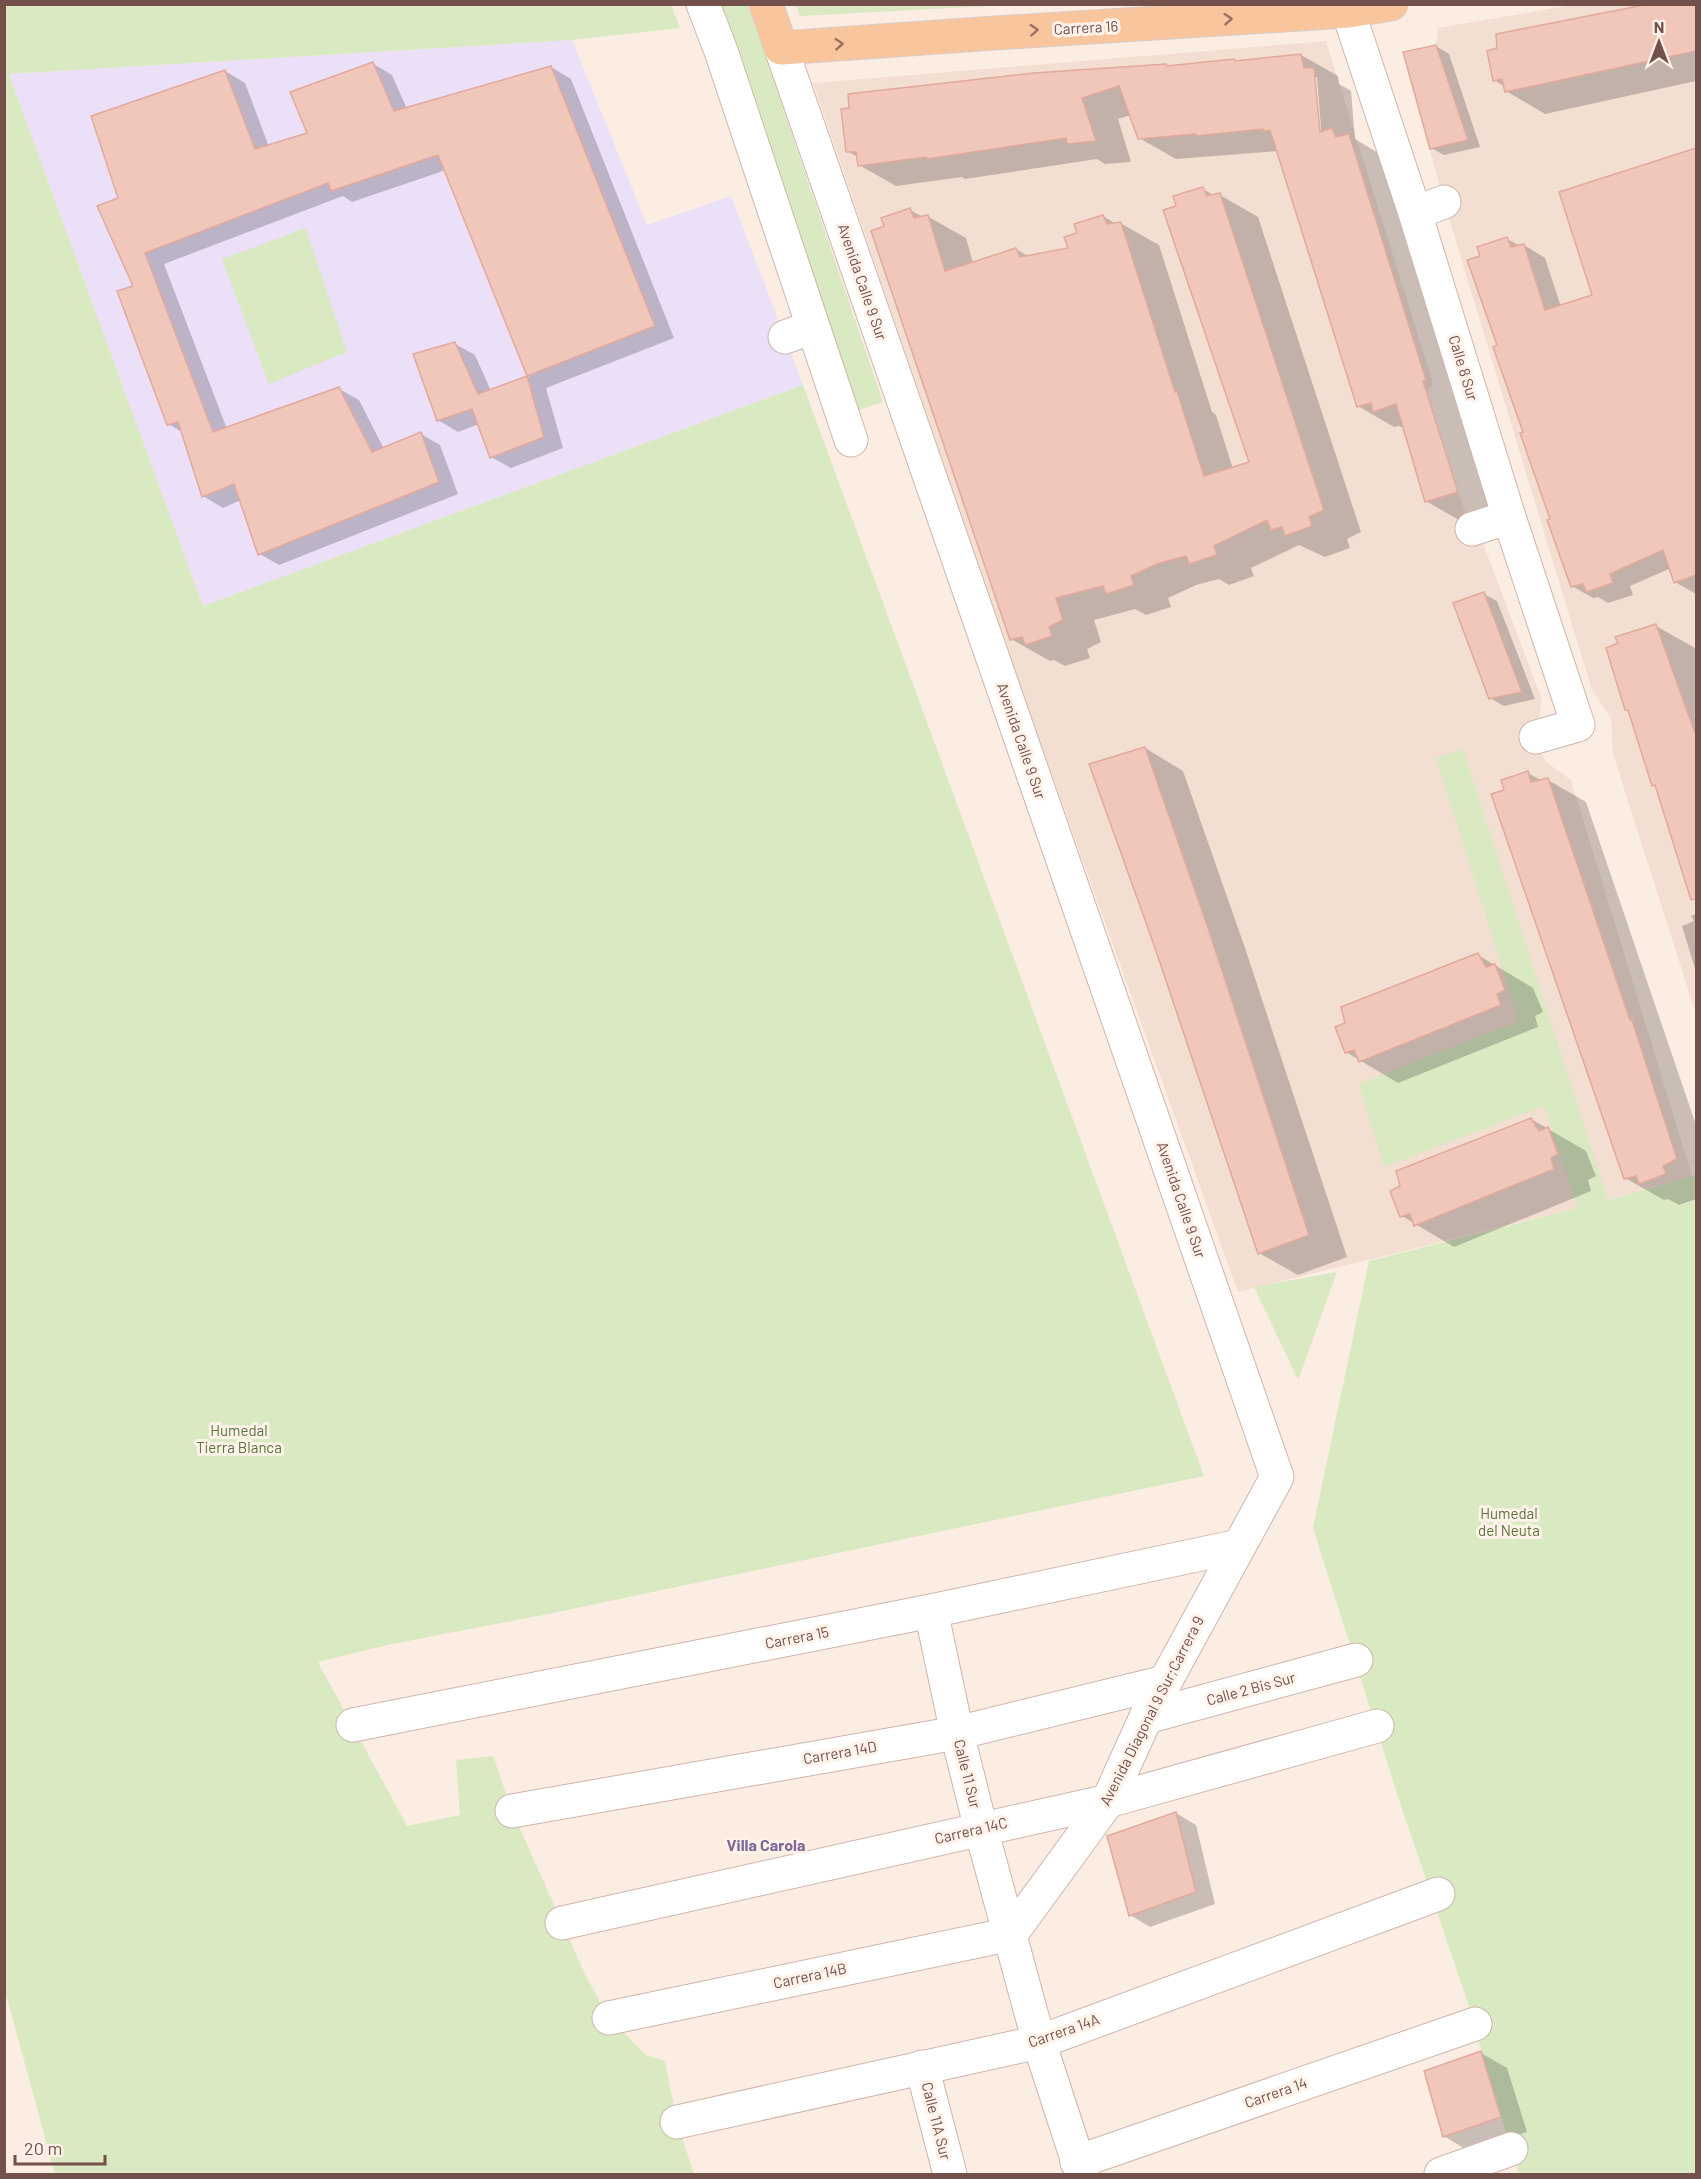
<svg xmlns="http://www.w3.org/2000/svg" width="1701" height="2179" font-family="Barlow,sans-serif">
<rect width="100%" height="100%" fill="#fcede3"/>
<g fill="#f3ded2">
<path d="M 1572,5 L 1696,5 L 1696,1014 L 1613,754 L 1611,718 L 1592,690 L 1573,628 L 1444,202 L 1403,52 L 1436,45 L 1438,28 Z"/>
<path d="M 1326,41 L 1433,383 L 1427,393 L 1458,492 L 1472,529 L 1481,538 L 1542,700 L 1536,737 L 1545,761 L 1571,780 L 1692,1176 L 1578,1208 L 1238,1292 L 1021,689 L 813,83 Z"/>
</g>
<path fill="#ebe0f8" d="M 572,40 L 647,225 L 731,196 L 803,385 L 203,606 L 9,74 Z"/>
<g fill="#d9e9c2">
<path d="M 4,5 L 671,5 L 680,28 L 572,40 L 9,74 L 203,606 L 803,385 L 1204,1476 L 548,1614 L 387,1645 L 318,1662 L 407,1826 L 460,1815 L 456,1760 L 493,1756 L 512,1811 L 585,1974 L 609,2018 L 646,2055 L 665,2061 L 677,2122 L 694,2174 L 55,2174 L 4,1987 Z"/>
<path d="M 717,5 L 748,5 L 883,402 L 856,411 Z"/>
<path d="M 796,5 L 796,4 L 1007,5 L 800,16 Z"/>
<path d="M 306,228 L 347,352 L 269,384 L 222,259 Z"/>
<path d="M 1463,749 L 1608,1200 L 1696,1175 L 1696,2174 L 1519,2174 L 1481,2051 L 1475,2024 L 1398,1797 L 1313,1528 L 1369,1261 L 1578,1208 L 1544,1106 L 1384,1167 L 1359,1084 L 1519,1021 L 1436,758 Z"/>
<path d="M 1337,1272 L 1298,1380 L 1254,1287 Z"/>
</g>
<g fill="#0003" fill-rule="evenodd">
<path d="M 1663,4 L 1696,4 L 1696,81 L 1545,114 L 1506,91 L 1505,87 L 1494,80 Z"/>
<path d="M 1436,46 L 1449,54 L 1480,147 L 1444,155 L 1431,148 Z"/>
<path d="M 1301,55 L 1338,76 L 1339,84 L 1351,91 L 1355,139 L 1385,157 L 1494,513 L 1462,522 L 1426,501 L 1405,429 L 1399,426 L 1394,427 L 1358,406 L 1278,151 L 1176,159 L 1139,138 L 1131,115 L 1118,119 L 1131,162 L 1105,164 L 1097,159 L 965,179 L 962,177 L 896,186 L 859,165 L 858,157 L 847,151 L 1166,65 L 1169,67 L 1237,62 ZM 1314,77 L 1317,77 L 1322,140 L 1319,140 Z"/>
<path d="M 372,63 L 392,75 L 407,109 L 551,67 L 571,79 L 674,338 L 546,388 L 563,448 L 511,468 L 491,457 L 479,424 L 458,432 L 438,420 L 455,344 L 475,355 L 491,391 L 529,377 L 446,170 L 352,202 L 343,196 L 164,264 L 227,429 L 339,389 L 359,400 L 384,449 L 421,434 L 440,445 L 458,494 L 279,565 L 260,554 L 241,500 L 223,508 L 203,496 L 183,433 L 169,424 L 136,287 L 120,199 L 225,71 L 245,83 L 269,147 L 309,134 Z"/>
<path d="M 1696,150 L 1696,594 L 1675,582 L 1671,568 L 1630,586 L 1633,595 L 1608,603 L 1598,597 L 1593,598 L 1572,586 L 1499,346 L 1482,257 L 1507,239 L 1520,246 L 1524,245 L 1545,258 L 1561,307 L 1594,296 L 1561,193 Z"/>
<path d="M 1203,189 L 1215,196 L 1220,195 L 1258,217 L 1361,532 L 1347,539 L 1350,548 L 1325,557 L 1299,545 L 1251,568 L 1254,576 L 1229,585 L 1219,579 L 1196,585 L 1168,598 L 1171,607 L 1146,615 L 1135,609 L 1094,620 L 1101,642 L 1087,649 L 1090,658 L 1065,666 L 1054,660 L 1050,661 L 1011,639 L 886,227 L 910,210 L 923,217 L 927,216 L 966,238 L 973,263 L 1016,249 L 1029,257 L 1070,250 L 1079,234 L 1103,216 L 1116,224 L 1120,223 L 1159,245 L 1212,412 L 1216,415 L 1233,469 L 1251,463 L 1178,207 Z"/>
<path d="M 1484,594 L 1497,601 L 1535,699 L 1504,706 L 1490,698 Z"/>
<path d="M 1656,626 L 1695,648 L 1696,654 L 1696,869 L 1680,860 L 1630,711 L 1626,709 Z"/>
<path d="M 1145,748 L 1183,771 L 1245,948 L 1347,1257 L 1298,1275 L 1259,1253 Z"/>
<path d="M 1528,773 L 1542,781 L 1548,780 L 1586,802 L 1696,1125 L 1696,1199 L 1679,1205 L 1668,1199 L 1664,1200 L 1625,1178 L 1506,791 Z"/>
<path d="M 1696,914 L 1696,972 L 1682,926 L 1694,921 L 1691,916 Z"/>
<path d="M 1478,955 L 1533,988 L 1543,1012 L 1535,1016 L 1538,1027 L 1398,1083 L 1346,1052 L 1346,1023 Z"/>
<path d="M 1531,1119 L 1586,1151 L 1596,1176 L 1588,1180 L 1591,1191 L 1454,1247 L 1402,1216 Z"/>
<path d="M 1176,1813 L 1196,1825 L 1215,1904 L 1150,1927 L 1130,1915 Z"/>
<path d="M 1481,2053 L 1507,2068 L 1527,2132 L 1470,2152 L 1444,2136 Z"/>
</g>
<g fill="#f1c6bb" stroke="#e3a99c" stroke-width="1.5">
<path d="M 1649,4 L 1696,4 L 1696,51 L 1505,92 L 1502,79 L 1493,81 L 1487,51 L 1497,48 L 1496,34 Z"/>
<path d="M 1436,45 L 1468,140 L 1430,149 L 1403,52 Z"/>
<path d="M 1301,54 L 1304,68 L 1314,68 L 1320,132 L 1332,128 L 1336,137 L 1349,134 L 1426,380 L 1423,381 L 1458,492 L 1425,502 L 1396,404 L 1373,412 L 1371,403 L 1357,407 L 1270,130 L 1264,131 L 1263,129 L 1196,136 L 1196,134 L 1138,139 L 1119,86 L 1082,98 L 1096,141 L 1067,144 L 1066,138 L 927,159 L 926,157 L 858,166 L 856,152 L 846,152 L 841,109 L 849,108 L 848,94 L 1034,73 L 1166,64 L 1167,66 L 1234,59 L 1235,61 Z"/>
<path d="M 373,62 L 394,111 L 551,66 L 655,326 L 527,376 L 438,155 L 331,191 L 328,183 L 145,253 L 213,432 L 339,387 L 372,452 L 421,432 L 439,482 L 258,555 L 234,484 L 202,497 L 178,422 L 167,425 L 117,291 L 133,286 L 97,206 L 118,198 L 91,116 L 225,70 L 255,149 L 307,133 L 290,92 Z"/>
<path d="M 1696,148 L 1696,575 L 1674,583 L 1663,550 L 1610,574 L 1613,583 L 1586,592 L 1583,584 L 1571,587 L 1547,520 L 1550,519 L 1520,433 L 1523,432 L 1493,347 L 1497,345 L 1467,260 L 1480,256 L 1477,247 L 1507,237 L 1511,247 L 1524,244 L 1545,310 L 1592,295 L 1559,192 Z"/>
<path d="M 1203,187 L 1207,196 L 1220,193 L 1324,510 L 1309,517 L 1312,526 L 1285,536 L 1282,527 L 1271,530 L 1267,520 L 1214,546 L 1217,555 L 1189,564 L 1186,556 L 1157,564 L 1131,576 L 1134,585 L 1106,594 L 1103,586 L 1056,598 L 1063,620 L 1049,627 L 1052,636 L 1025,645 L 1022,637 L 1010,640 L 871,231 L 884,226 L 881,218 L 910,208 L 914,218 L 928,215 L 945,271 L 1016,248 L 1020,257 L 1068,248 L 1064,237 L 1077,233 L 1074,224 L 1103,215 L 1107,224 L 1121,222 L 1175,392 L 1177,391 L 1204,476 L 1249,462 L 1163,210 L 1176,206 L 1173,196 Z"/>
<path d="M 455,342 L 478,394 L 527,376 L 544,437 L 490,458 L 472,409 L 437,421 L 413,354 Z"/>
<path d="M 1484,592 L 1522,692 L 1489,699 L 1453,603 Z"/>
<path d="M 1656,624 L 1696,736 L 1696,899 L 1691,900 L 1655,785 L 1652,786 L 1628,710 L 1625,710 L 1606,648 L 1618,643 L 1615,637 Z"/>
<path d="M 1145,747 L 1207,925 L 1309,1235 L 1258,1254 L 1154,945 L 1089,764 Z"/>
<path d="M 1528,771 L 1531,782 L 1548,778 L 1630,1020 L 1632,1020 L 1677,1159 L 1663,1166 L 1666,1174 L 1639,1184 L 1636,1176 L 1624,1179 L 1491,794 L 1504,790 L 1501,780 Z"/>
<path d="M 1478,953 L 1486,967 L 1495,964 L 1505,990 L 1497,994 L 1501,1005 L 1359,1062 L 1354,1050 L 1345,1053 L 1335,1027 L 1345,1023 L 1341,1007 Z"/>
<path d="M 1531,1118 L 1539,1131 L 1548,1127 L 1558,1154 L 1551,1158 L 1554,1169 L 1414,1226 L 1410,1214 L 1400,1217 L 1390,1191 L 1400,1186 L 1396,1171 Z"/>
<path d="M 1176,1812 L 1196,1892 L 1129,1916 L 1107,1836 Z"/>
<path d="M 1481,2051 L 1501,2117 L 1443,2137 L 1424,2071 Z"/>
</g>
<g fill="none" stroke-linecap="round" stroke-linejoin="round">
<defs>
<g id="minor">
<path d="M 703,4 L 721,51 L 851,440"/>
<path d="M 1348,11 L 1415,213 L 1509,517 L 1578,725 L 1536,737"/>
<path d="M 781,48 L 1277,1477 L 1146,1717 L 1108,1801 L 1011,1934"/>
<path d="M 1415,213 L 1444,202"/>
<path d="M 785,337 L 813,327"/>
<path d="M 1472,529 L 1509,517"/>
<path d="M 931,1611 L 957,1733 L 981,1829 L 1039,2042 L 1082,2174"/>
<path d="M 1146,1717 L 1356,1660"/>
<path d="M 353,1725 L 931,1611 L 1239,1546"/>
<path d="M 512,1811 L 957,1733 L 1165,1682"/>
<path d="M 562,1923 L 1108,1801 L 1377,1726"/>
<path d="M 609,2018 L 1011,1934"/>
<path d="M 922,2067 L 950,2174"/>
<path d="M 677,2122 L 1039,2042 L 1438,1894"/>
<path d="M 1077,2162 L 1475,2024"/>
<path d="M 1441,2174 L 1511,2149"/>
</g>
<path id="major" d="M 766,4 L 781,48 L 995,33 L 1348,11 L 1391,4"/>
</defs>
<use href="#minor" stroke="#cfb5ad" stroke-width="35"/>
<use href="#major" stroke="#d8cecc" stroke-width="35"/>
<use href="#minor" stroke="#fff" stroke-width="33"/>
<use href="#major" stroke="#f9c59d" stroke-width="33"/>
</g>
<defs><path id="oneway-chevron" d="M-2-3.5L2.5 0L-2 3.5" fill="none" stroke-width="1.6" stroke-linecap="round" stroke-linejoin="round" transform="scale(1.5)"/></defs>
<g stroke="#9b7363">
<use href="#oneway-chevron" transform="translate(1228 19) rotate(-4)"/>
<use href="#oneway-chevron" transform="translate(1034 30) rotate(-3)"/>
<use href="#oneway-chevron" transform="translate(839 44) rotate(-4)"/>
</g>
<g text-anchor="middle" stroke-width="6" stroke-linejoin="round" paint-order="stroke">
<g font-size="15" fill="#73504a" stroke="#fff2e9">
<text transform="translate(1086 28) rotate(-3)" y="5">Carrera 16</text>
<text transform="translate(862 282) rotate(71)" y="5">Avenida Calle 9 Sur</text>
<text transform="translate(1463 368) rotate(73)" y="5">Calle 8 Sur</text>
<text transform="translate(1021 741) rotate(71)" y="5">Avenida Calle 9 Sur</text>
<text transform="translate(1181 1200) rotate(71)" y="5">Avenida Calle 9 Sur</text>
<text transform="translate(797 1638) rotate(-11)" y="5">Carrera 15</text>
<text transform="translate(1251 1689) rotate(-15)" y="5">Calle 2 Bis Sur</text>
<text transform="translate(1152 1711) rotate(-63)" y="5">Avenida Diagonal 9 Sur;Carrera 9</text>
<text transform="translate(840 1753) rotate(-10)" y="5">Carrera 14D</text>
<text transform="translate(967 1774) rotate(76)" y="5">Calle 11 Sur</text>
<text transform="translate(971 1831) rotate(-13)" y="5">Carrera 14C</text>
<text transform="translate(810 1976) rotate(-12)" y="5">Carrera 14B</text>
<text transform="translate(1064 2031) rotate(-19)" y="5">Carrera 14A</text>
<text transform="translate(1276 2093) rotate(-19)" y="5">Carrera 14</text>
<text transform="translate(936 2121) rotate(76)" y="5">Calle 11A Sur</text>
</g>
<g font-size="15" fill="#58743f" stroke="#fff2e9">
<text x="239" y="1436">Humedal<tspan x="239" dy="17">Tierra Blanca</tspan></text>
<text x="1509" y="1519">Humedal<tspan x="1509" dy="17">del Neuta</tspan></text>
</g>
<g font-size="16" font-weight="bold" fill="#7c6597" stroke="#fff2e9">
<text x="766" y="1851">Villa Carola</text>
</g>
</g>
<rect width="1701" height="2179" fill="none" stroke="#73504a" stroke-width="12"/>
<g transform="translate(1659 42)" stroke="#fff2e9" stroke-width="4.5" paint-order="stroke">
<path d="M0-4.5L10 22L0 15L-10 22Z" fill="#73504a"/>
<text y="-9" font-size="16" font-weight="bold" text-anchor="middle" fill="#73504a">N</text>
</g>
<path d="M15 2155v9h90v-9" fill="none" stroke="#73504a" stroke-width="3"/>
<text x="24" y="2155" font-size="18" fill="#73504a" stroke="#fff2e9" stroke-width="4.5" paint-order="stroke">20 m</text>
</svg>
